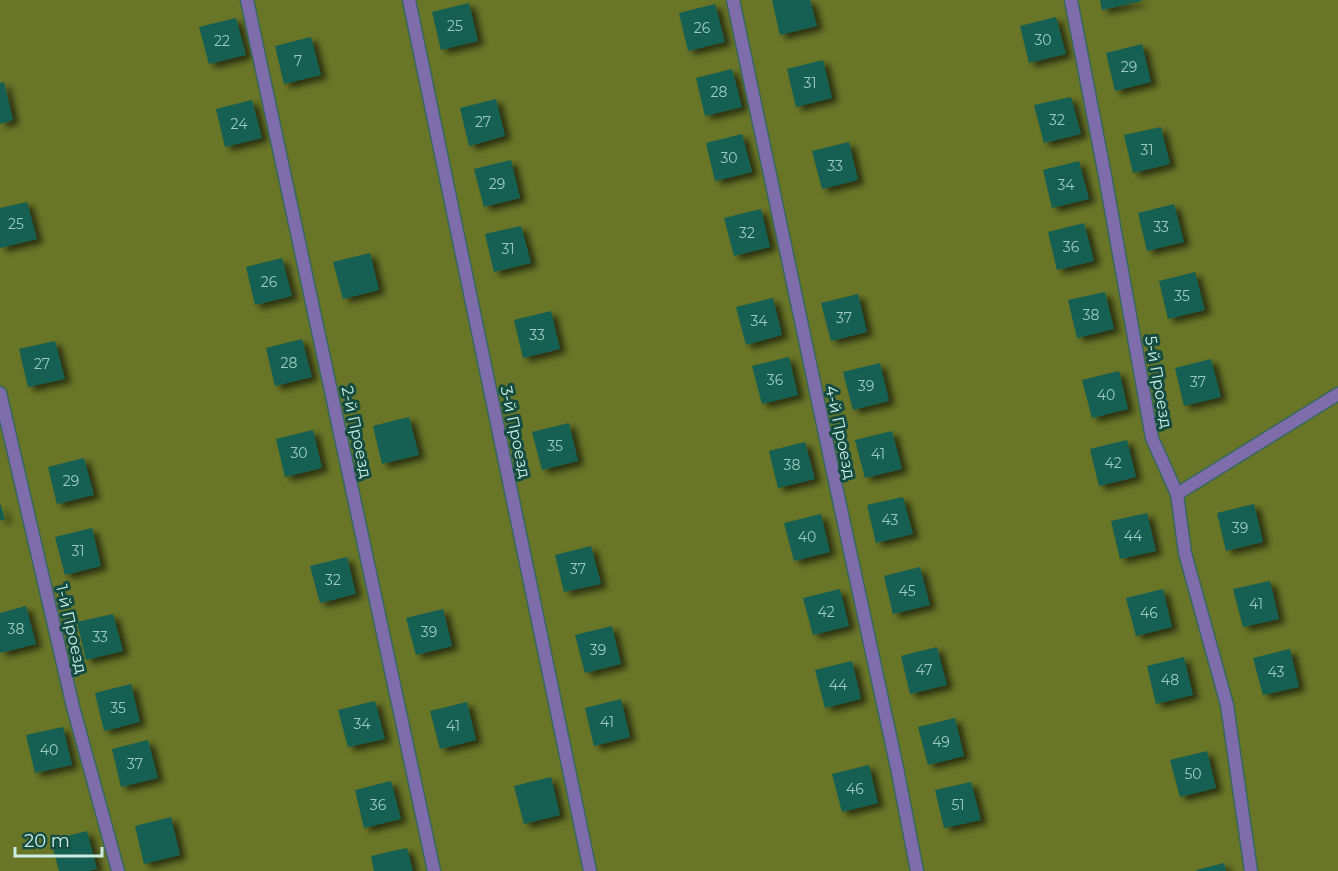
<svg xmlns="http://www.w3.org/2000/svg" width="1338" height="871" font-family="Montserrat,sans-serif">
<defs>
<filter id="shadow"><feDropShadow dx="6" dy="4" stdDeviation="3" flood-color="#0009"/></filter>
</defs>
<rect width="100%" height="100%" fill="#154c41"/>
<rect fill="#697527" x="0" y="0" width="1338" height="871"/>
<g fill="#136052" filter="url(#shadow)">
<path d="M 772,0 L 810,0 L 817,26 L 780,35 Z"/>
<path d="M 1100,0 L 1142,0 L 1142,1 L 1102,10 Z"/>
<path d="M 469,3 L 478,41 L 441,50 L 432,12 Z"/>
<path d="M 715,4 L 725,42 L 688,51 L 679,13 Z"/>
<path d="M 1056,17 L 1066,54 L 1029,63 L 1020,26 Z"/>
<path d="M 236,18 L 246,55 L 209,64 L 199,27 Z"/>
<path d="M 311,37 L 321,75 L 284,84 L 275,46 Z"/>
<path d="M 1142,44 L 1151,82 L 1115,91 L 1106,53 Z"/>
<path d="M 823,60 L 832,98 L 796,107 L 787,69 Z"/>
<path d="M 732,69 L 742,107 L 705,116 L 696,78 Z"/>
<path d="M 4,82 L 13,120 L 0,124 L 0,83 Z"/>
<path d="M 1071,97 L 1081,134 L 1044,143 L 1034,105 Z"/>
<path d="M 496,99 L 505,136 L 469,146 L 460,108 Z"/>
<path d="M 252,100 L 262,138 L 225,147 L 216,109 Z"/>
<path d="M 1161,127 L 1170,164 L 1133,173 L 1124,135 Z"/>
<path d="M 742,134 L 752,172 L 715,181 L 706,143 Z"/>
<path d="M 849,142 L 858,180 L 822,189 L 812,151 Z"/>
<path d="M 511,160 L 520,198 L 484,207 L 474,169 Z"/>
<path d="M 1079,161 L 1089,199 L 1052,208 L 1043,170 Z"/>
<path d="M 27,202 L 37,239 L 0,248 L 0,208 Z"/>
<path d="M 1174,204 L 1184,242 L 1147,251 L 1138,213 Z"/>
<path d="M 761,209 L 770,247 L 734,256 L 724,218 Z"/>
<path d="M 1084,223 L 1094,261 L 1057,270 L 1048,232 Z"/>
<path d="M 521,226 L 531,263 L 494,272 L 485,234 Z"/>
<path d="M 370,253 L 379,290 L 343,299 L 333,262 Z"/>
<path d="M 282,258 L 292,296 L 255,305 L 246,267 Z"/>
<path d="M 1195,272 L 1205,310 L 1168,319 L 1159,281 Z"/>
<path d="M 1105,292 L 1114,329 L 1077,338 L 1068,300 Z"/>
<path d="M 858,294 L 867,332 L 831,341 L 821,303 Z"/>
<path d="M 773,298 L 782,335 L 746,345 L 736,307 Z"/>
<path d="M 551,311 L 560,349 L 523,358 L 514,320 Z"/>
<path d="M 302,339 L 312,377 L 275,386 L 266,348 Z"/>
<path d="M 55,341 L 65,379 L 28,387 L 19,349 Z"/>
<path d="M 789,357 L 798,395 L 762,404 L 752,366 Z"/>
<path d="M 1211,359 L 1221,397 L 1184,406 L 1175,368 Z"/>
<path d="M 880,363 L 889,401 L 853,410 L 843,372 Z"/>
<path d="M 1119,371 L 1128,409 L 1092,418 L 1082,380 Z"/>
<path d="M 409,417 L 419,455 L 382,464 L 373,426 Z"/>
<path d="M 569,423 L 578,461 L 542,470 L 532,432 Z"/>
<path d="M 313,430 L 322,468 L 285,477 L 276,439 Z"/>
<path d="M 892,431 L 902,469 L 865,478 L 855,440 Z"/>
<path d="M 1127,440 L 1136,477 L 1099,486 L 1090,449 Z"/>
<path d="M 805,442 L 815,479 L 778,488 L 769,451 Z"/>
<path d="M 84,458 L 94,495 L 57,504 L 48,467 Z"/>
<path d="M 903,497 L 913,534 L 876,543 L 867,505 Z"/>
<path d="M 0,503 L 5,519 L 0,521 Z"/>
<path d="M 1254,504 L 1263,542 L 1226,551 L 1217,513 Z"/>
<path d="M 1147,513 L 1156,551 L 1120,559 L 1111,521 Z"/>
<path d="M 821,514 L 830,552 L 794,561 L 784,523 Z"/>
<path d="M 92,528 L 101,566 L 65,575 L 55,537 Z"/>
<path d="M 591,546 L 601,584 L 564,592 L 555,555 Z"/>
<path d="M 347,557 L 356,594 L 320,603 L 310,566 Z"/>
<path d="M 920,567 L 930,605 L 893,614 L 884,576 Z"/>
<path d="M 1270,581 L 1279,619 L 1243,627 L 1233,589 Z"/>
<path d="M 840,589 L 849,626 L 813,635 L 803,598 Z"/>
<path d="M 1163,589 L 1172,627 L 1136,636 L 1126,598 Z"/>
<path d="M 26,606 L 36,644 L 0,653 L 0,613 Z"/>
<path d="M 443,609 L 452,646 L 416,655 L 406,618 Z"/>
<path d="M 113,614 L 123,651 L 86,660 L 77,622 Z"/>
<path d="M 612,626 L 621,664 L 585,673 L 575,635 Z"/>
<path d="M 937,647 L 947,685 L 910,694 L 901,656 Z"/>
<path d="M 1290,649 L 1299,687 L 1263,695 L 1253,658 Z"/>
<path d="M 1184,657 L 1193,695 L 1156,704 L 1147,666 Z"/>
<path d="M 852,661 L 861,699 L 825,708 L 815,670 Z"/>
<path d="M 131,684 L 140,722 L 104,731 L 95,693 Z"/>
<path d="M 621,699 L 630,737 L 594,746 L 585,708 Z"/>
<path d="M 375,701 L 385,739 L 348,747 L 338,710 Z"/>
<path d="M 467,702 L 476,740 L 440,749 L 430,711 Z"/>
<path d="M 955,718 L 964,756 L 928,765 L 918,727 Z"/>
<path d="M 63,727 L 72,765 L 35,773 L 26,735 Z"/>
<path d="M 148,740 L 158,778 L 121,787 L 112,749 Z"/>
<path d="M 1207,751 L 1216,788 L 1180,797 L 1170,760 Z"/>
<path d="M 869,765 L 878,803 L 842,812 L 832,774 Z"/>
<path d="M 551,777 L 560,815 L 524,824 L 514,786 Z"/>
<path d="M 391,781 L 401,819 L 364,828 L 355,790 Z"/>
<path d="M 971,782 L 981,820 L 944,828 L 935,790 Z"/>
<path d="M 171,817 L 180,855 L 144,864 L 135,826 Z"/>
<path d="M 87,831 L 97,869 L 88,871 L 59,871 L 51,840 Z"/>
<path d="M 407,848 L 413,871 L 374,871 L 371,856 Z"/>
<path d="M 1224,863 L 1226,871 L 1197,871 L 1196,870 Z"/>
</g>
<g fill="none" stroke-linecap="round" stroke-linejoin="round">
<defs>
<g id="service">
<path d="M 247,0 L 434,871"/>
<path d="M 409,0 L 590,871"/>
<path d="M 733,0 L 840,505 L 897,768 L 917,871"/>
<path d="M 1071,0 L 1105,176 L 1152,438 L 1177,494 L 1185,553 L 1227,705 L 1251,871"/>
<path d="M 1177,494 L 1338,394"/>
</g>
<path id="minor" d="M 0,393 L 73,707 L 118,871"/>
</defs>
<use href="#service" stroke="#36695e" stroke-width="15"/>
<use href="#minor" stroke="#36695e" stroke-width="15"/>
<use href="#service" stroke="#7f6caa" stroke-width="12"/>
<use href="#minor" stroke="#7f6caa" stroke-width="12"/>
</g>
<g text-anchor="middle" stroke-width="6" stroke-linejoin="round" paint-order="stroke">
<g font-size="14" fill="#9dcabf">
<text x="455" y="31">25</text>
<text x="702" y="33">26</text>
<text x="1043" y="45">30</text>
<text x="222" y="46">22</text>
<text x="298" y="66">7</text>
<text x="1129" y="72">29</text>
<text x="810" y="88">31</text>
<text x="719" y="97">28</text>
<text x="1057" y="125">32</text>
<text x="483" y="127">27</text>
<text x="239" y="129">24</text>
<text x="1147" y="155">31</text>
<text x="729" y="163">30</text>
<text x="835" y="171">33</text>
<text x="497" y="189">29</text>
<text x="1066" y="190">34</text>
<text x="16" y="229">25</text>
<text x="1161" y="232">33</text>
<text x="747" y="238">32</text>
<text x="1071" y="252">36</text>
<text x="508" y="254">31</text>
<text x="269" y="287">26</text>
<text x="1182" y="301">35</text>
<text x="1091" y="320">38</text>
<text x="844" y="323">37</text>
<text x="759" y="326">34</text>
<text x="537" y="340">33</text>
<text x="289" y="368">28</text>
<text x="42" y="369">27</text>
<text x="775" y="385">36</text>
<text x="1198" y="387">37</text>
<text x="866" y="391">39</text>
<text x="1106" y="400">40</text>
<text x="555" y="451">35</text>
<text x="299" y="458">30</text>
<text x="878" y="459">41</text>
<text x="1113" y="468">42</text>
<text x="792" y="470">38</text>
<text x="71" y="486">29</text>
<text x="890" y="525">43</text>
<text x="1240" y="533">39</text>
<text x="1133" y="541">44</text>
<text x="807" y="542">40</text>
<text x="78" y="556">31</text>
<text x="578" y="574">37</text>
<text x="333" y="585">32</text>
<text x="907" y="596">45</text>
<text x="1256" y="609">41</text>
<text x="826" y="617">42</text>
<text x="1149" y="618">46</text>
<text x="16" y="634">38</text>
<text x="429" y="637">39</text>
<text x="100" y="642">33</text>
<text x="598" y="655">39</text>
<text x="924" y="675">47</text>
<text x="1276" y="677">43</text>
<text x="1170" y="685">48</text>
<text x="838" y="690">44</text>
<text x="118" y="713">35</text>
<text x="607" y="727">41</text>
<text x="362" y="729">34</text>
<text x="453" y="731">41</text>
<text x="941" y="747">49</text>
<text x="49" y="755">40</text>
<text x="135" y="769">37</text>
<text x="1193" y="779">50</text>
<text x="855" y="794">46</text>
<text x="378" y="810">36</text>
<text x="958" y="810">51</text>
</g>
<g font-size="16" fill="#cbede3" stroke="#154c41">
<text transform="translate(1159 382) rotate(80)" y="6">5-й Проезд</text>
<text transform="translate(357 432) rotate(78)" y="6">2-й Проезд</text>
<text transform="translate(516 432) rotate(78)" y="6">3-й Проезд</text>
<text transform="translate(841 432) rotate(78)" y="6">4-й Проезд</text>
<text transform="translate(72 629) rotate(77)" y="6">1-й Проезд</text>
</g>
</g>
<path d="M15 847v9h87v-9" fill="none" stroke="#cbede3" stroke-width="3"/>
<text x="24" y="847" font-size="18" fill="#cbede3" stroke="#154c41" stroke-width="4.5" paint-order="stroke">20 m</text>
</svg>
